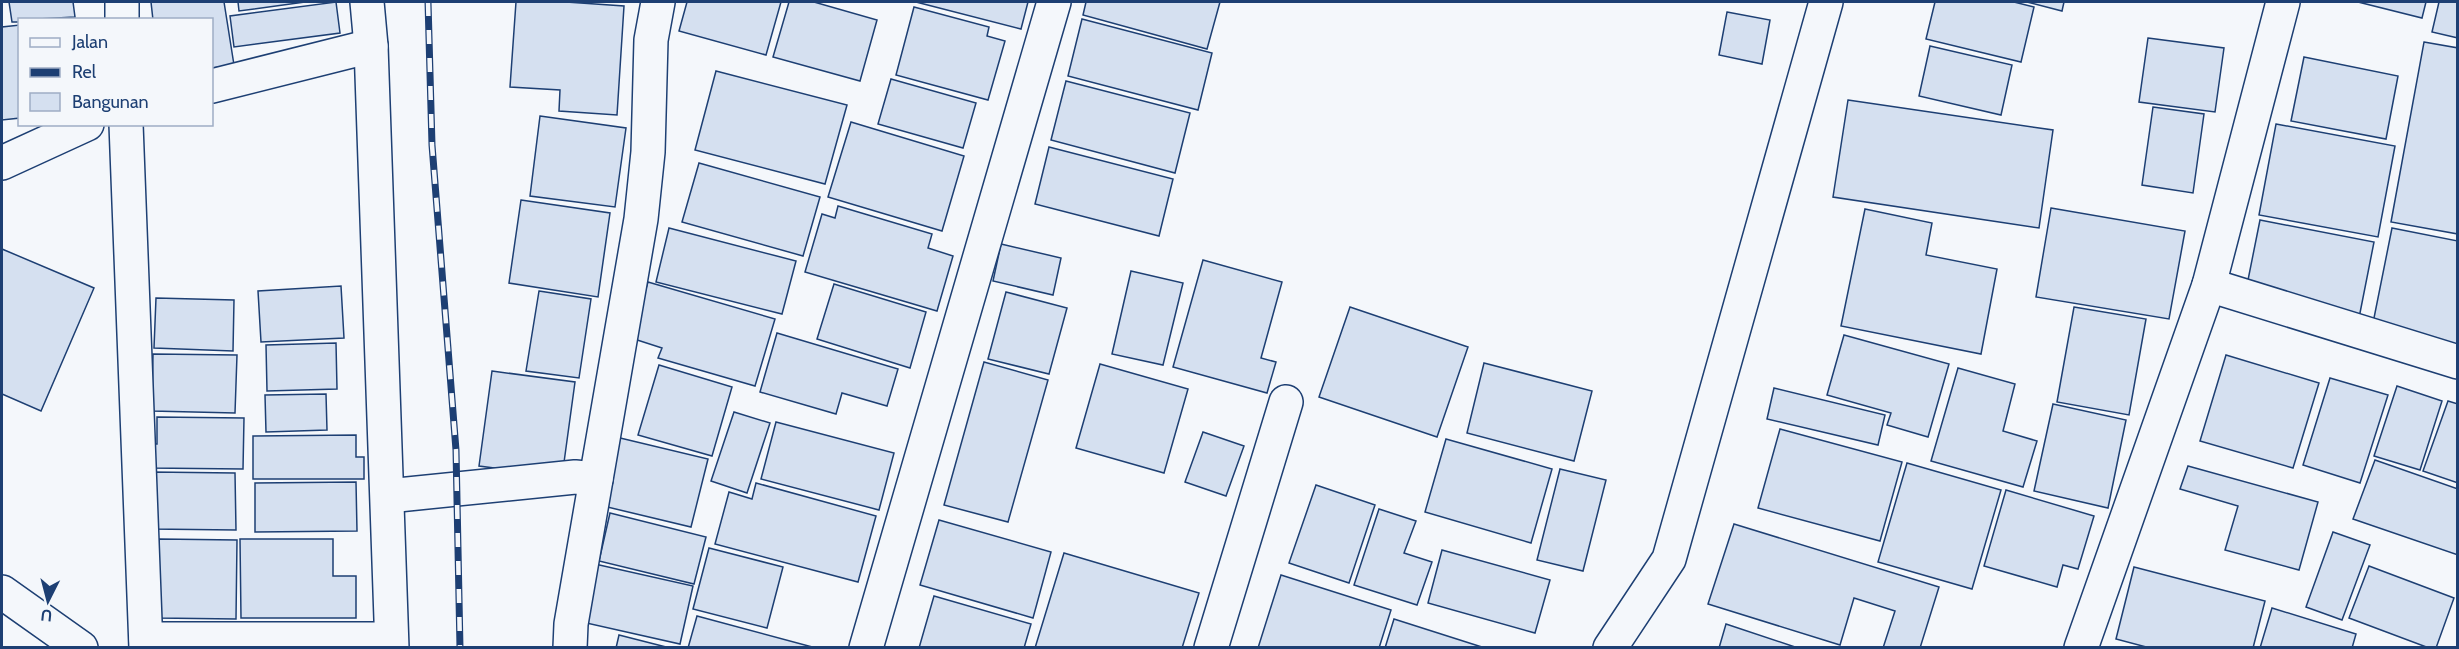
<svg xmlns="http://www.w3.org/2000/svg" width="2459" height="649" font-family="Cabin,sans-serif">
<rect width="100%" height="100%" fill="#f4f7fb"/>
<g fill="#d5e0f0" stroke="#1d3f73" stroke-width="1.5">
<path d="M 9,2 L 73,2 L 75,17 L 20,20 L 20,22 L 12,22 Z"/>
<path d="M 151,2 L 224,2 L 234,65 L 212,68 L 212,20 L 153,20 Z"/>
<path d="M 238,2 L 305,2 L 239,11 Z"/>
<path d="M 336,2 L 340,33 L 234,47 L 230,16 Z"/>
<path d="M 516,2 L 566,2 L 624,6 L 617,115 L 559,111 L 560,90 L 510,87 Z"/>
<path d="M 687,2 L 781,2 L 766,55 L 679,31 Z"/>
<path d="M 789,2 L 814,2 L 877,20 L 860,81 L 773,57 Z"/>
<path d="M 916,2 L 1028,2 L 1021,29 Z"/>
<path d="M 1086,2 L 1220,2 L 1207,49 L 1083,15 Z"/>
<path d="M 1935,2 L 2014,2 L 2034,7 L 2021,62 L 1926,39 Z"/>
<path d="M 2027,2 L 2064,2 L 2062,11 Z"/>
<path d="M 2358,2 L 2426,2 L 2422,18 Z"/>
<path d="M 2439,2 L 2458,2 L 2458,38 L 2432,32 Z"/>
<path d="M 914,7 L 989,27 L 987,36 L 1005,41 L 988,100 L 896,75 Z"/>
<path d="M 1727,12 L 1770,20 L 1762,64 L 1719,55 Z"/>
<path d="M 1082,19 L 1212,53 L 1198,110 L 1068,76 Z"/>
<path d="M 20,25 L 20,118 L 2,120 L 2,27 Z"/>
<path d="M 2148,38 L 2224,48 L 2215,112 L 2139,102 Z"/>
<path d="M 2424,42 L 2458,48 L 2458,234 L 2391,222 Z"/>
<path d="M 1930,46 L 2012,65 L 2001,115 L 1919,96 Z"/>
<path d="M 2304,57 L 2398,76 L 2386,139 L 2291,121 Z"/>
<path d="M 716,71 L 847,105 L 825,184 L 695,150 Z"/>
<path d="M 891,79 L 976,103 L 963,148 L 878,124 Z"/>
<path d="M 1066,81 L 1190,113 L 1175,173 L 1051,140 Z"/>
<path d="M 1848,100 L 2053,130 L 2039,228 L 1833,197 Z"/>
<path d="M 2153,107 L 2204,114 L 2193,193 L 2142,185 Z"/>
<path d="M 540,116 L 626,128 L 615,207 L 530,196 Z"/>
<path d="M 851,122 L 964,156 L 942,231 L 828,197 Z"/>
<path d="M 2276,124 L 2395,146 L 2378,237 L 2259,215 Z"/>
<path d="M 1049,147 L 1173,179 L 1159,236 L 1035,204 Z"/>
<path d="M 699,163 L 820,197 L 803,256 L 682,222 Z"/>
<path d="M 521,200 L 610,213 L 598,297 L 509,283 Z"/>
<path d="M 838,206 L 932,234 L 928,248 L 953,256 L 937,311 L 805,272 L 822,214 L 835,218 Z"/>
<path d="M 2051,208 L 2185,231 L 2169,319 L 2036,297 Z"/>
<path d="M 1865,209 L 1932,223 L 1926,255 L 1997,269 L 1981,354 L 1841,326 Z"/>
<path d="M 2260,220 L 2374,242 L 2359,318 L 2245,295 Z"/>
<path d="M 669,228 L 796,261 L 782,314 L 656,282 Z"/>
<path d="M 2392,228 L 2458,241 L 2458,345 L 2372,328 Z"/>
<path d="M 1001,244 L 1061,258 L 1053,295 L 993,281 Z"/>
<path d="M 2,249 L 94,288 L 41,411 L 2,394 Z"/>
<path d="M 1203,260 L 1282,282 L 1261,358 L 1276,362 L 1267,393 L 1173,367 Z"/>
<path d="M 1131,271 L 1183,283 L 1163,365 L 1112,354 Z"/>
<path d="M 648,282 L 775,319 L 755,386 L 658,358 L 662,348 L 631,338 Z"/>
<path d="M 834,284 L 926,312 L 910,368 L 817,339 Z"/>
<path d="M 341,286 L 344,338 L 261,342 L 258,291 Z"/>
<path d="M 539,291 L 591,299 L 579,378 L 526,371 Z"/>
<path d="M 1006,292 L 1067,308 L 1049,374 L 988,359 Z"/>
<path d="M 156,298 L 234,300 L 233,351 L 154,348 Z"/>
<path d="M 1350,307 L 1468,347 L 1437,437 L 1319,397 Z"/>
<path d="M 2074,307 L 2146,319 L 2129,415 L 2057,402 Z"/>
<path d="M 777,333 L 898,369 L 887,406 L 842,393 L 836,414 L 760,392 Z"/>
<path d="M 1844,335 L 1949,364 L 1928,437 L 1887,425 L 1891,413 L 1827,395 Z"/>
<path d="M 336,343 L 337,389 L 267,391 L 266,345 Z"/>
<path d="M 153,354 L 237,355 L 235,413 L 152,411 Z"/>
<path d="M 2226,355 L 2319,383 L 2293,468 L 2200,441 Z"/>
<path d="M 984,362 L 1048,380 L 1008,522 L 944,505 Z"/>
<path d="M 1484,363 L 1592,391 L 1574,461 L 1467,433 Z"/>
<path d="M 1100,364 L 1188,389 L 1164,473 L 1076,448 Z"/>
<path d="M 659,365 L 732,387 L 712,456 L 638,435 Z"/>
<path d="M 1958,368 L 2015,384 L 2003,431 L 2037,441 L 2023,487 L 1931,461 Z"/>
<path d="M 492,371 L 575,382 L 562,477 L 479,466 Z"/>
<path d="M 2330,378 L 2388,395 L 2360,483 L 2303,465 Z"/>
<path d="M 2397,386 L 2442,401 L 2420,470 L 2374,456 Z"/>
<path d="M 1774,388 L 1885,415 L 1878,445 L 1767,419 Z"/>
<path d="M 326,394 L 327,430 L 266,432 L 265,395 Z"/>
<path d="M 2448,401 L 2458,404 L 2458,483 L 2423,471 Z"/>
<path d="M 2053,404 L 2126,420 L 2108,508 L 2034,491 Z"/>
<path d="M 734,412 L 770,423 L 747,493 L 711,481 Z"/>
<path d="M 157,417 L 244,418 L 243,469 L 149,468 L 150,444 L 157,444 Z"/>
<path d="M 776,422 L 894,453 L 879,510 L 761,479 Z"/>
<path d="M 1780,429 L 1902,462 L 1880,541 L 1758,508 Z"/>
<path d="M 1203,432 L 1244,446 L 1226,496 L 1185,482 Z"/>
<path d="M 356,435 L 356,457 L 364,457 L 364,479 L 253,479 L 253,436 Z"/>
<path d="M 616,437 L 708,459 L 691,527 L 599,505 Z"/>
<path d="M 1446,439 L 1552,469 L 1531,543 L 1425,512 Z"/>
<path d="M 2375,460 L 2458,489 L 2458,555 L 2353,519 Z"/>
<path d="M 1907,463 L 2001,490 L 1972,589 L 1878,562 Z"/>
<path d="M 2188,466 L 2318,502 L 2299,570 L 2225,550 L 2238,506 L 2180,489 Z"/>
<path d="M 1560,469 L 1606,480 L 1583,571 L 1537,560 Z"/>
<path d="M 151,472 L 235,473 L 236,530 L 150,529 Z"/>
<path d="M 356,482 L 357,531 L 255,532 L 255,483 Z"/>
<path d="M 756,483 L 876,516 L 858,582 L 715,544 L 729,492 L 752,499 Z"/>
<path d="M 1316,485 L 1375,505 L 1349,583 L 1289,563 Z"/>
<path d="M 2006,490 L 2094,516 L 2078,569 L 2063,565 L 2057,587 L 1984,566 Z"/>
<path d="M 1379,509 L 1416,521 L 1404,553 L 1432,562 L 1417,605 L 1354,585 Z"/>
<path d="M 610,513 L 706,537 L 694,584 L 599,561 Z"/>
<path d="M 939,520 L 1051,552 L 1033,618 L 920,585 Z"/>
<path d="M 1734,524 L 1939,587 L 1920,648 L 1883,648 L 1895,611 L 1854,598 L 1840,645 L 1708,604 Z"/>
<path d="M 2333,532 L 2370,545 L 2342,620 L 2306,607 Z"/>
<path d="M 159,539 L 237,540 L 236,619 L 157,618 Z"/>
<path d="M 240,539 L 333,539 L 333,576 L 356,576 L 356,618 L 241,618 Z"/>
<path d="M 709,548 L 783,567 L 767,628 L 693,609 Z"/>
<path d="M 1442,550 L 1550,580 L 1535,633 L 1428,603 Z"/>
<path d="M 1064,553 L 1199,593 L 1182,648 L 1035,648 Z"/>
<path d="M 586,562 L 693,586 L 680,644 L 573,620 Z"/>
<path d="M 2369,566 L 2454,598 L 2436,648 L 2429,648 L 2349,618 Z"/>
<path d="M 2134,567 L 2265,601 L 2253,648 L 2150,648 L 2116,639 Z"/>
<path d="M 1281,575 L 1391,610 L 1379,648 L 1258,648 Z"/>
<path d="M 934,596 L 1031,624 L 1024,648 L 919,648 Z"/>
<path d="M 2272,608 L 2356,634 L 2352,648 L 2260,648 Z"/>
<path d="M 697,616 L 816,648 L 688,648 Z"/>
<path d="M 1394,619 L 1485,648 L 1385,648 Z"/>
<path d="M 1726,624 L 1798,648 L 1719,648 Z"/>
<path d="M 619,635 L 670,648 L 616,648 Z"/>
</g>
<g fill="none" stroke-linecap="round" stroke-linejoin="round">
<defs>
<g id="minor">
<path d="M 122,2 L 122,20"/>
<path d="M 367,2 L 371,46 L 392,648"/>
<path d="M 212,86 L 371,46"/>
<path d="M 126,124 L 146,648"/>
<path d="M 2,163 L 87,124"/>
<path d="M 2209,285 L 2283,2"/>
<path d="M 388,496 L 575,477 L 596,479"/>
<path d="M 2,592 L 81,648"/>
<path d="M 146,639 L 391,639"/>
<path d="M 570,648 L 571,624 L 641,219 L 648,152 L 651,40 L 658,2"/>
<path d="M 866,648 L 1054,2"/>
<path d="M 1211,648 L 1286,402"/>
<path d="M 1610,648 L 1669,559 L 1826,2"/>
<path d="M 2081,648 L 2209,285 L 2458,362"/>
</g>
</defs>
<use href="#minor" stroke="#1d3f73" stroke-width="36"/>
<use href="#minor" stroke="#f4f7fb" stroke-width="33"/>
<defs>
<path id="rail" d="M 428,2 L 432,145 L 456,450 L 460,648"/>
</defs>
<use href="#rail" stroke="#1d3f73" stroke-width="7"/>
<use href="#rail" stroke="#f4f7fb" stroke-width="4.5" stroke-dasharray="14" stroke-linecap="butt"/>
</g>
<rect width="2459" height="649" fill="none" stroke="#1d3f73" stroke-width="6"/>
<rect x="18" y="18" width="195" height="108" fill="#f4f7fb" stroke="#9eadc5" stroke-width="1.5"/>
<rect x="30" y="38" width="30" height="9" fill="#f4f7fb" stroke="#9eadc5" stroke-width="1.5"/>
<text x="72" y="48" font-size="18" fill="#1d3f73">Jalan</text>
<rect x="30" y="68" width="30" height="9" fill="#1d3f73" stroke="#9eadc5" stroke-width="1.5"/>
<text x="72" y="78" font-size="18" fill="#1d3f73">Rel</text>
<rect x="30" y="93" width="30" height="18" fill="#d5e0f0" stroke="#9eadc5" stroke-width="1.5"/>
<text x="72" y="108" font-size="18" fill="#1d3f73">Bangunan</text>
<g transform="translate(48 601) rotate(186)" stroke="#f4f7fb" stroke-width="4.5" paint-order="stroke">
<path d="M0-4.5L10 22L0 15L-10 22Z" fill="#1d3f73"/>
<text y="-9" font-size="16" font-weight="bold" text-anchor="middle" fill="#1d3f73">U</text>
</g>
</svg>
